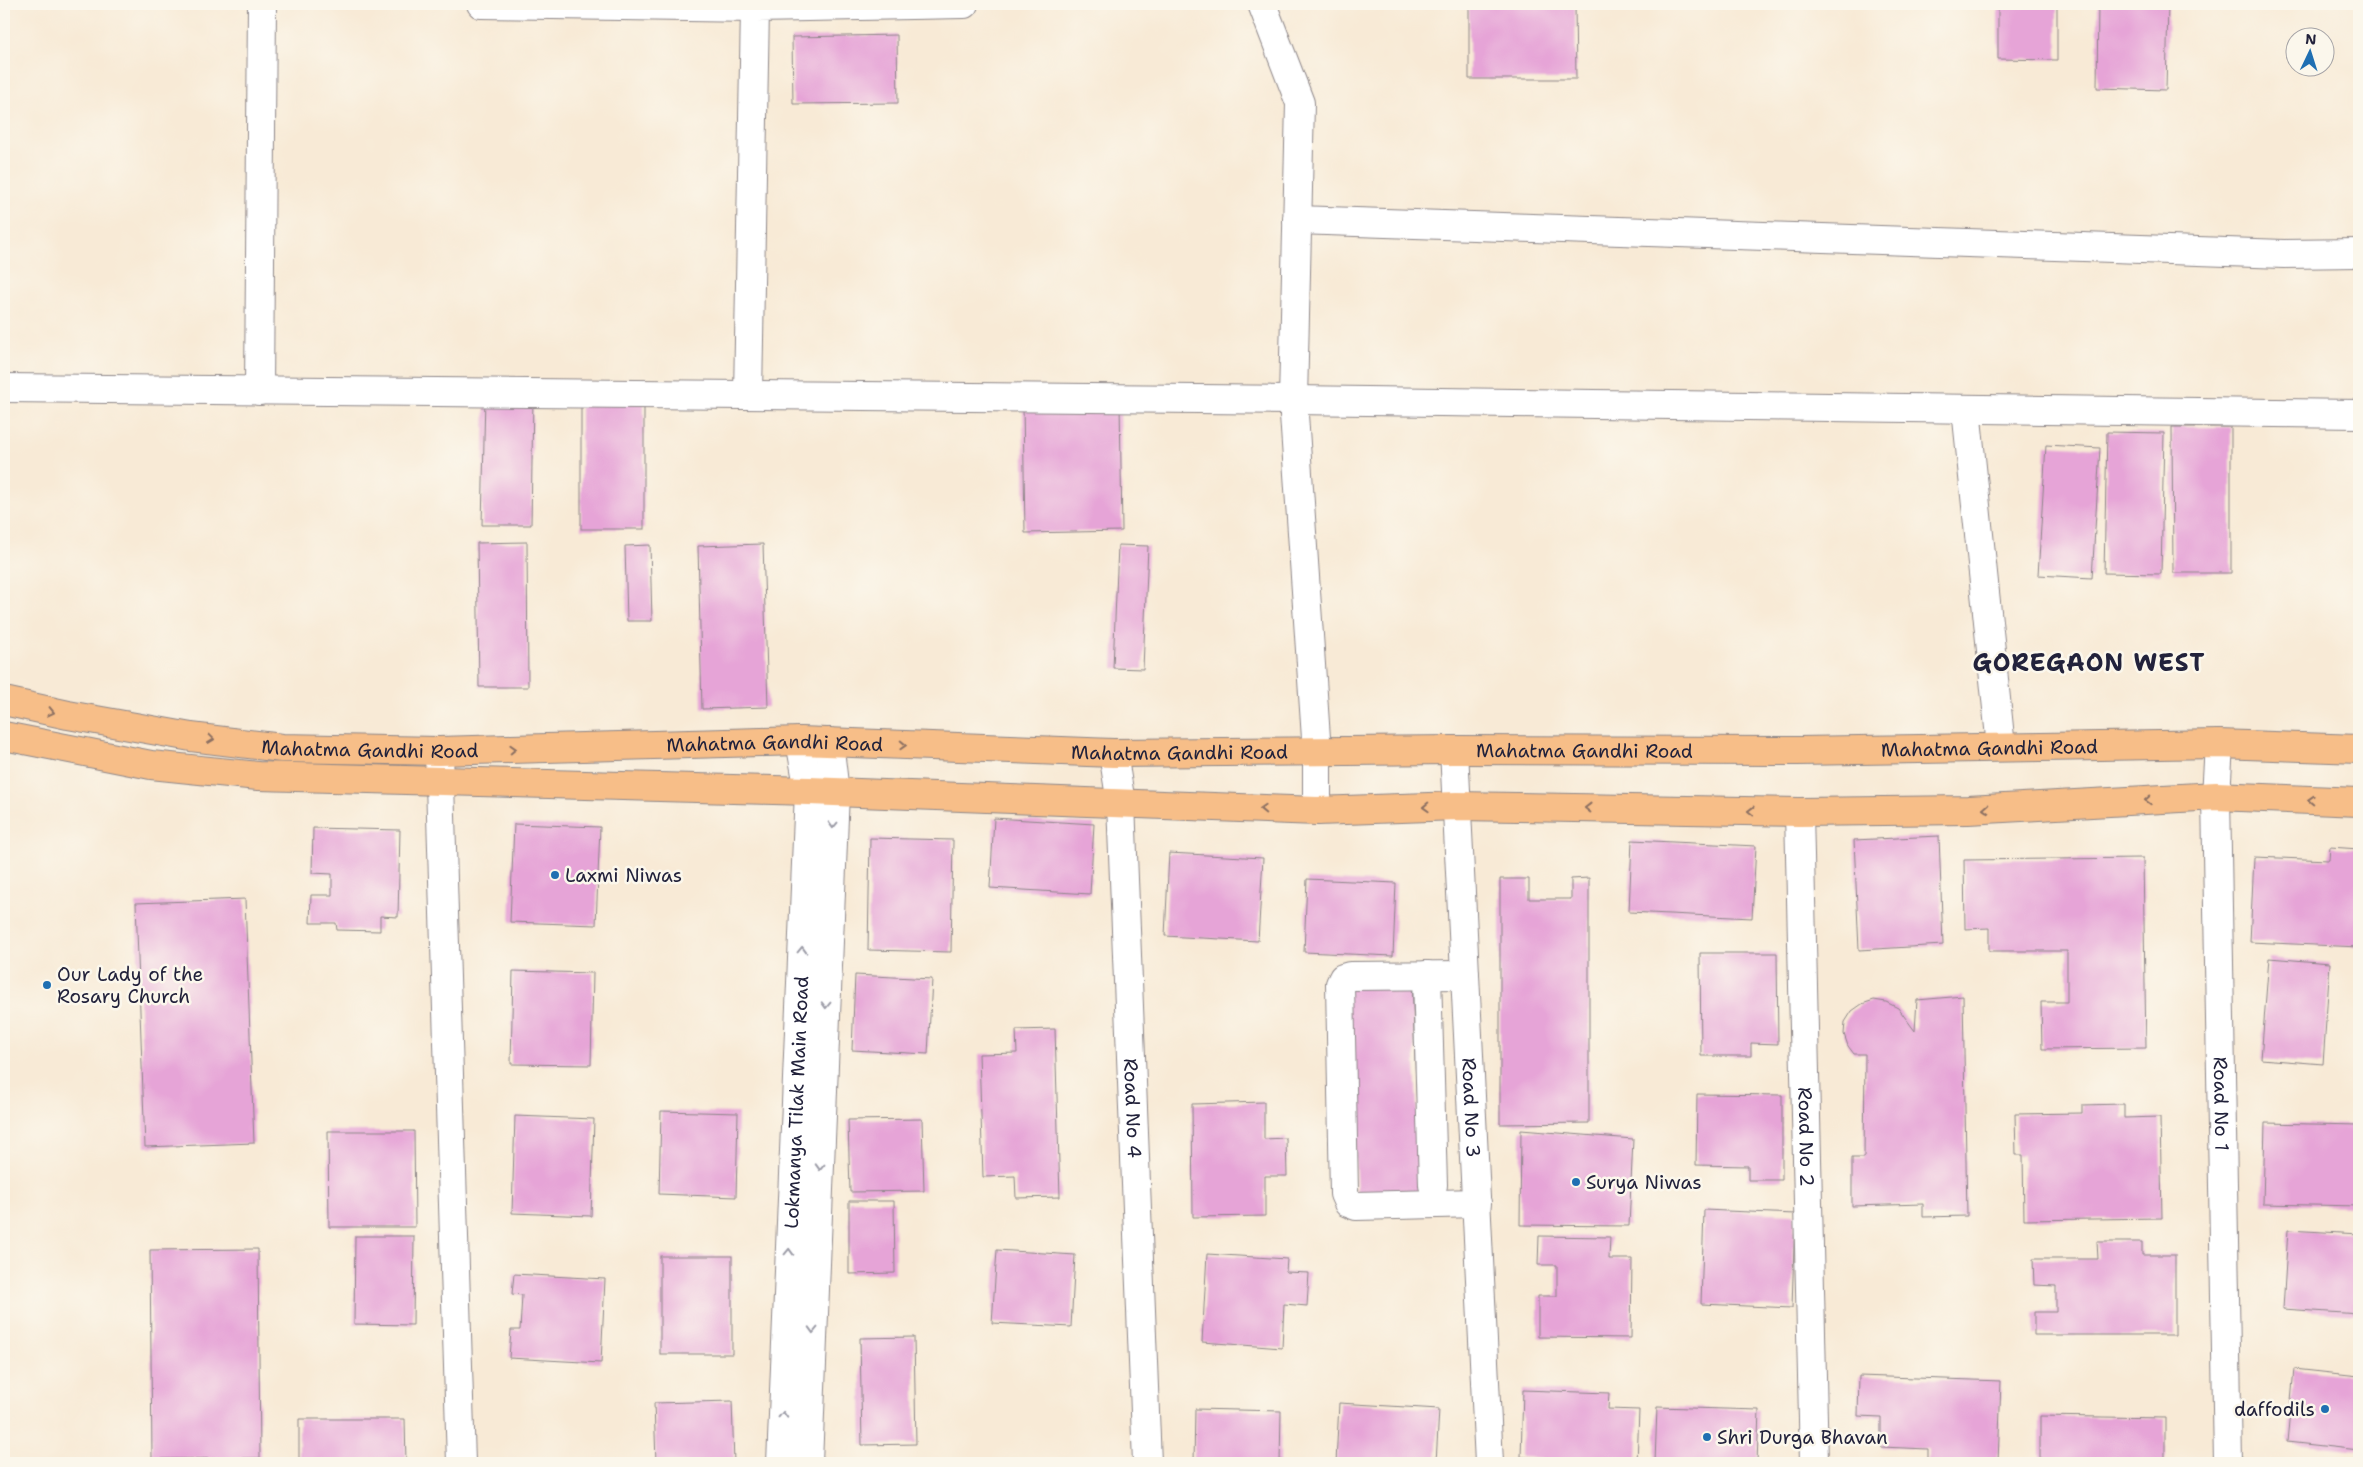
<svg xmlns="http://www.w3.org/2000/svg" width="2363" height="1467" font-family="'Shantell Sans',sans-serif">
<rect width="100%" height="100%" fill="#fbf7ec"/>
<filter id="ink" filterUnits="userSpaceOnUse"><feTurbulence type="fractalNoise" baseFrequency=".02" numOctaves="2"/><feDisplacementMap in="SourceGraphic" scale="10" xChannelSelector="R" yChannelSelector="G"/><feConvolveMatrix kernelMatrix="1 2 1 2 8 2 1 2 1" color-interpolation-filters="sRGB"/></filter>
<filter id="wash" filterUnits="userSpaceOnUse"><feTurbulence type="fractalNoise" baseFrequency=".0096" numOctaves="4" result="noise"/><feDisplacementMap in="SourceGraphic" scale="20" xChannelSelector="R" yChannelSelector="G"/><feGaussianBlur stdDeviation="1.12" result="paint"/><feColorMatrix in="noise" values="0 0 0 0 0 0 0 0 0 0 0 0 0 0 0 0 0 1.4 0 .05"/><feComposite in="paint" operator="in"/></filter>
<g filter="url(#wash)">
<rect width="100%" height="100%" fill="#f8ead6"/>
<g id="blocks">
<g fill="#e6a4d7">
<path d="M 1469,4 L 1575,4 L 1576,79 L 1469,79 Z"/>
<path d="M 1998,4 L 2057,4 L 2057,60 L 1998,59 Z"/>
<path d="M 2098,4 L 2168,4 L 2166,90 L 2097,88 Z"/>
<path d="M 897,35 L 898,103 L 793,104 L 792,37 Z"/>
<path d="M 485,397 L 533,397 L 531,525 L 482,525 Z"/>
<rect x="581" y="400" width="63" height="129"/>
<path d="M 1120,403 L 1122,531 L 1025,533 L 1023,404 Z"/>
<path d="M 2172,427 L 2231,427 L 2231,573 L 2173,573 Z"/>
<path d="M 2107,432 L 2164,433 L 2161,574 L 2104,573 Z"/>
<path d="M 2046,445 L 2100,448 L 2092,578 L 2038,575 Z"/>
<path d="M 527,542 L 528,687 L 479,687 L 477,543 Z"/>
<path d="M 763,544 L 768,707 L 702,709 L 698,546 Z"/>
<path d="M 650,545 L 652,621 L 627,621 L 625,546 Z"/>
<path d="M 1118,545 L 1148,546 L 1143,669 L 1113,668 Z"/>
<path d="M 994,818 L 1094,824 L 1090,894 L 990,888 Z"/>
<path d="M 514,824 L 600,827 L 596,925 L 510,922 Z"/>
<path d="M 313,828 L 400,830 L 398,917 L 380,916 L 380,931 L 337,930 L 336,923 L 310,923 L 311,895 L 332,895 L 332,874 L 312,873 Z"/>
<path d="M 1939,836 L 1943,945 L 1859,950 L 1854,840 Z"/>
<path d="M 870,838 L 953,840 L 951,952 L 868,950 Z"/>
<path d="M 1632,840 L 1756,846 L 1752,918 L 1629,912 Z"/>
<path d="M 2330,847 L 2359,849 L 2359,947 L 2250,942 L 2254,857 L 2329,860 Z"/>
<path d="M 1169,853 L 1263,858 L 1258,941 L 1165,936 Z"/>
<path d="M 2143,858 L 2146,1048 L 2042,1049 L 2041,1002 L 2067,1002 L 2067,951 L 1989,951 L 1989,928 L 1965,929 L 1964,860 Z"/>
<path d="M 1589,878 L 1589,1123 L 1500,1124 L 1500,879 L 1529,879 L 1529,899 L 1571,899 L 1571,879 Z"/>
<path d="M 1307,879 L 1396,883 L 1393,956 L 1304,952 Z"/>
<path d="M 245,899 L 254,1143 L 145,1147 L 136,903 Z"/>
<path d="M 1700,953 L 1777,953 L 1778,1044 L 1751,1043 L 1751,1056 L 1701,1056 Z"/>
<path d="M 2269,958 L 2330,963 L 2323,1064 L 2261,1059 Z"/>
<path d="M 513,971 L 593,973 L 591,1065 L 511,1064 Z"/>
<path d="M 855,975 L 932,979 L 928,1054 L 852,1050 Z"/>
<path d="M 1412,980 L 1420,1192 L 1357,1195 L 1346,984 Z"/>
<path d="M 1963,996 L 1967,1216 L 1923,1217 L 1923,1204 L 1852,1206 L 1852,1158 L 1864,1158 L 1865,1054 L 1854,1054 L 1848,1046 L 1844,1034 L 1845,1022 L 1852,1011 L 1862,1004 L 1874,1000 L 1886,1002 L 1898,1008 L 1915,1031 L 1917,1000 Z"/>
<path d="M 1055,1029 L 1060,1197 L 1016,1198 L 1015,1176 L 983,1177 L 979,1054 L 1017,1053 L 1016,1030 Z"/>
<path d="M 1697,1094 L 1782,1095 L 1782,1180 L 1748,1180 L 1748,1166 L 1696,1165 Z"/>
<path d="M 1264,1102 L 1264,1139 L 1286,1138 L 1287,1176 L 1265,1176 L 1265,1216 L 1193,1217 L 1192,1104 Z"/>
<path d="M 2124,1104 L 2124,1118 L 2160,1117 L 2162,1218 L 2024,1220 L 2023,1155 L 2016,1155 L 2015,1114 L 2082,1113 L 2082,1105 Z"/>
<path d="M 661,1111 L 738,1113 L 736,1197 L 659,1194 Z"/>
<path d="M 515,1116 L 594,1119 L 591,1216 L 512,1213 Z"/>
<path d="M 922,1119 L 924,1191 L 850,1192 L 848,1120 Z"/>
<path d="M 2265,1123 L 2359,1125 L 2359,1206 L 2263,1204 Z"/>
<path d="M 1521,1130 L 1633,1139 L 1629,1226 L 1520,1225 Z"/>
<path d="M 328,1131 L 414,1131 L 415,1227 L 329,1227 Z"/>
<path d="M 849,1201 L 894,1201 L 895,1273 L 849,1274 Z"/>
<path d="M 1704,1210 L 1795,1214 L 1792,1308 L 1701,1304 Z"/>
<path d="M 2288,1230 L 2359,1234 L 2359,1314 L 2283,1309 Z"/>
<path d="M 355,1236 L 414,1236 L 413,1325 L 354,1324 Z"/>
<path d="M 1539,1236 L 1610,1237 L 1609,1259 L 1632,1259 L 1631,1338 L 1538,1337 L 1538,1296 L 1557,1296 L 1557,1265 L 1538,1265 Z"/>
<path d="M 2097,1242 L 2142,1242 L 2142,1255 L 2175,1255 L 2175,1335 L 2034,1335 L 2034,1312 L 2056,1312 L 2056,1286 L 2034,1285 L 2033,1259 L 2098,1259 Z"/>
<path d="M 258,1249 L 260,1458 L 152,1459 L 150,1250 Z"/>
<path d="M 997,1250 L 1075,1255 L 1071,1327 L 992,1323 Z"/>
<path d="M 1207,1254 L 1287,1259 L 1286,1272 L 1309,1273 L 1307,1306 L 1284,1304 L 1282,1348 L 1202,1342 Z"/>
<rect x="660" y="1256" width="72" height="98"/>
<path d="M 514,1274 L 605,1279 L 601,1363 L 509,1358 L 511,1330 L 520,1330 L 522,1295 L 512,1294 Z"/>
<path d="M 914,1337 L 916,1444 L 862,1445 L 860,1338 Z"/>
<path d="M 2294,1369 L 2359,1376 L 2359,1450 L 2287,1442 Z"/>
<path d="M 1859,1376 L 2001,1381 L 1998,1463 L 1928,1463 L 1928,1449 L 1881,1447 L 1881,1417 L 1858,1416 Z"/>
<path d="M 1523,1390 L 1609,1393 L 1608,1409 L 1639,1410 L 1637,1463 L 1542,1463 L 1542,1458 L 1521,1457 Z"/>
<path d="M 732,1401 L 734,1463 L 656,1463 L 654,1403 Z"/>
<path d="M 1339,1403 L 1439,1409 L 1436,1463 L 1336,1463 Z"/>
<path d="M 1657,1407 L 1759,1410 L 1757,1463 L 1655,1463 Z"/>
<path d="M 1195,1409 L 1281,1411 L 1280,1463 L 1194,1463 Z"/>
<path d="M 2040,1416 L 2165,1418 L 2165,1463 L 2040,1463 Z"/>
<path d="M 299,1419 L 405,1419 L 406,1463 L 299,1463 Z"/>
</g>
</g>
</g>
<g filter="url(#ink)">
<use href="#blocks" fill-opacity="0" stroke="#8d8688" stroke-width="1"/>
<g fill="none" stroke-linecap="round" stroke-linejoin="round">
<defs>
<g id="minor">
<path d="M 481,4 L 755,8"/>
<path d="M 1262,4 L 1300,103 L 1293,400 L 1317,753 L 1317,811"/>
<path d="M 1297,220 L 2284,254 L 2359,253"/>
<path d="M 4,388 L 1293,400 L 2359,414"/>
<path d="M 259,391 L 262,4"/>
<path d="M 748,395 L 755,8 L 964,4"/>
<path d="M 1966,409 L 2001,747"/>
<path id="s1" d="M 2219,744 L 2216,796 L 2228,1463"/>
<path id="s2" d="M 1454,750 L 1489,1463"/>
<path d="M 439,751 L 461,1463"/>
<path id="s3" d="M 1113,753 L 1121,803 L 1147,1463"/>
<path id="s4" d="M 1799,812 L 1814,1463"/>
<path d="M 1427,975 L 1433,1185"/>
<path d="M 1465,975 L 1350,976 L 1343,978 L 1340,984 L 1344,1194 L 1348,1203 L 1356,1206 L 1477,1203"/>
<path id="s5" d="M 781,1463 L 809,791 L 800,741"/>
<path d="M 808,1463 L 835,792 L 829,742"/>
</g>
<g id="major">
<path id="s6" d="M 4,701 L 68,715 L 191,737 L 282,748 L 439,751 L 800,741 L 1113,753 L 1454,750 L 1798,751 L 2219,744 L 2359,749"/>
<path d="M 4,736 L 151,765 L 258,776 L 809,791 L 1317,811 L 1457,806 L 1799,812 L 1968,810 L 2216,796 L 2359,802"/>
</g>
</defs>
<use href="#minor" stroke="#8d8688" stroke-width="30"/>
<use href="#major" stroke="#8d8688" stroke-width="30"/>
<use href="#minor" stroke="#fff" stroke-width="28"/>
<use href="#major" stroke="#f7be88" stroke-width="28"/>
</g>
<defs><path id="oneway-chevron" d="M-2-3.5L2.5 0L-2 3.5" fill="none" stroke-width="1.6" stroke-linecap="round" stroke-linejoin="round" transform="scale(1.25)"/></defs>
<g stroke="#8c7062">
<use href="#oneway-chevron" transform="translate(51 712) rotate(13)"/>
<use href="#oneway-chevron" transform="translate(211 739) rotate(7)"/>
<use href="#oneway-chevron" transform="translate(903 745) rotate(2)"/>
<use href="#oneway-chevron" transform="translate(513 749) rotate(-2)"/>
<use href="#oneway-chevron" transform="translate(2148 800) rotate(177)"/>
<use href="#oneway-chevron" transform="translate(2311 800) rotate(-178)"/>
<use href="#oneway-chevron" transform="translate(1426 807) rotate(178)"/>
<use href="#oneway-chevron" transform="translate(1588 808) rotate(-179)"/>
<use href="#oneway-chevron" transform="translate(1263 809) rotate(-178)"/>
<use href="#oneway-chevron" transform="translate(1986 809) rotate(177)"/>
<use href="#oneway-chevron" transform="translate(1751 811) rotate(-179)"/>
</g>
<g stroke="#9c9ca7">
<use href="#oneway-chevron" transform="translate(833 825) rotate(92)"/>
<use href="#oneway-chevron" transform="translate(802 950) rotate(-88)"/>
<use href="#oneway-chevron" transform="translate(826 1005) rotate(92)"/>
<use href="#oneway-chevron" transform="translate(820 1167) rotate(92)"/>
<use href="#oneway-chevron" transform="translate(789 1252) rotate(-88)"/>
<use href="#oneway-chevron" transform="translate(813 1330) rotate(92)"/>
<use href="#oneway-chevron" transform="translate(783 1415) rotate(-88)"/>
</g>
</g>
<g fill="#1f6fb2" stroke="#fbf7ec" stroke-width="2">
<circle cx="555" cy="875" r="5"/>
<circle cx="47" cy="985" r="5"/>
<circle cx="1576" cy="1182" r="5"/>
<circle cx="2325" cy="1409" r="5"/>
<circle cx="1707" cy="1437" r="5"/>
</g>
<g text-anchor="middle" stroke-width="5" stroke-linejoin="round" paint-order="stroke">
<g font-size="19" fill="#22223b" stroke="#fbf7ec">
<text dy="7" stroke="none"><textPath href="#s6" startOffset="775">Mahatma Gandhi Road</textPath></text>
<text dy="7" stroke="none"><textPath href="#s6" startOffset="370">Mahatma Gandhi Road</textPath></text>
<text dy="7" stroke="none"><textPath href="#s6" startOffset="1990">Mahatma Gandhi Road</textPath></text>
<text dy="7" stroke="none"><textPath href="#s6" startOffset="1585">Mahatma Gandhi Road</textPath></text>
<text dy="7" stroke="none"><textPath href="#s6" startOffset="1180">Mahatma Gandhi Road</textPath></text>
<text dy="7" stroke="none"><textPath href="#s5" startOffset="361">Lokmanya Tilak Main Road</textPath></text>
<text dy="7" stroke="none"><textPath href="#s1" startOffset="360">Road No 1</textPath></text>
<text dy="7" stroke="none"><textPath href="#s2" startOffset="358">Road No 3</textPath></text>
<text dy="7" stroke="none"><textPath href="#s3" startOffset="356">Road No 4</textPath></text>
<text dy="7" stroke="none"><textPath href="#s4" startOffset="325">Road No 2</textPath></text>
</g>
<g font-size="19" fill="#22223b" stroke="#fbf7ec" text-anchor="start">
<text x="565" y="882">Laxmi Niwas</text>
<text x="57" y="981">Our Lady of the<tspan x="57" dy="22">Rosary Church</tspan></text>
<text x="1586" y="1189">Surya Niwas</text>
<text x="2315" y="1416" text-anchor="end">daffodils</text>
<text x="1717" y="1444">Shri Durga Bhavan</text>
</g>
<g font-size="24" font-weight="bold" letter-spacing="1" fill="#22223b" stroke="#fbf7ec">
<text x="2089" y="671">GOREGAON WEST</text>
</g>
</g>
<rect width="2363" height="1467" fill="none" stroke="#fbf7ec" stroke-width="20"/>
<g transform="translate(2310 52) rotate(4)"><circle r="24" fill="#fbf7ec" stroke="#a4a2a5"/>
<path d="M0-4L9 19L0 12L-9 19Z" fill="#1f6fb2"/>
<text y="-8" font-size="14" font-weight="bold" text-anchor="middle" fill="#22223b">N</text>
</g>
</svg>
